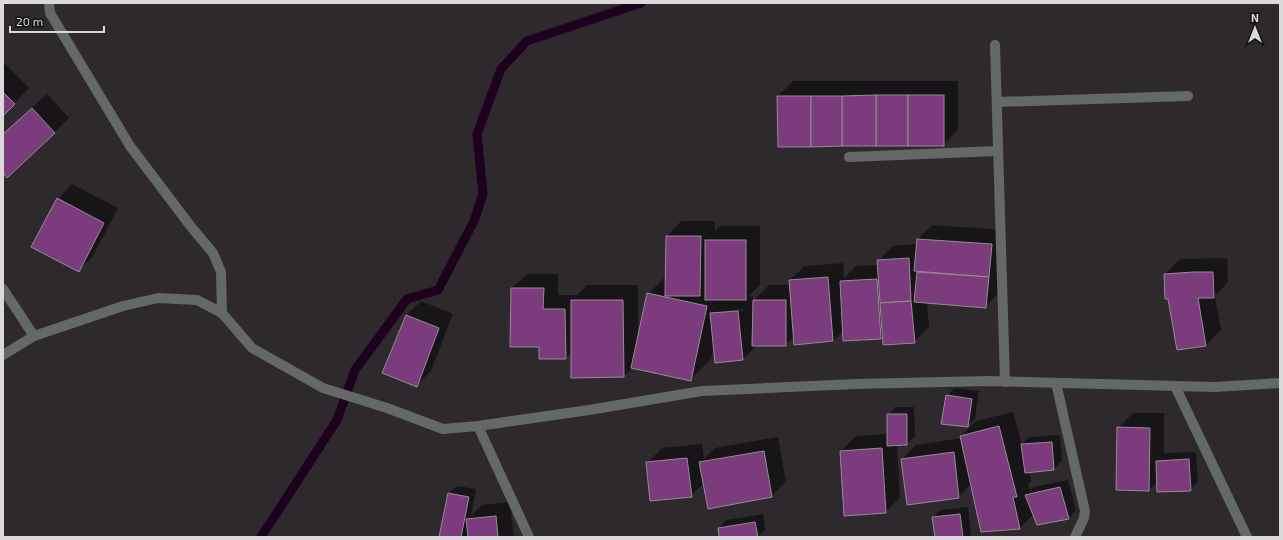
<svg xmlns="http://www.w3.org/2000/svg" width="1283" height="540" font-family="'Exo 2',sans-serif">
<rect width="100%" height="100%" fill="#2d292d"/>
<g fill="#0007" fill-rule="evenodd">
<path d="M 3,62 L 29,88 L 3,115 Z"/>
<path d="M 793,81 L 958,81 L 958,130 L 943,145 L 778,96 Z"/>
<path d="M 47,94 L 69,118 L 54,133 L 3,172 L 3,134 Z"/>
<path d="M 72,184 L 118,208 L 93,256 L 78,271 L 58,199 Z"/>
<path d="M 681,221 L 715,221 L 715,231 L 720,226 L 760,226 L 760,285 L 748,297 L 753,296 L 753,301 L 769,285 L 791,285 L 790,280 L 805,266 L 843,263 L 844,278 L 856,266 L 878,265 L 878,261 L 893,246 L 917,244 L 918,239 L 932,225 L 1006,230 L 1000,292 L 985,307 L 927,302 L 929,327 L 914,342 L 883,335 L 880,338 L 844,330 L 833,341 L 795,344 L 795,336 L 785,345 L 757,345 L 743,359 L 714,346 L 711,359 L 691,379 L 633,367 L 624,376 L 572,352 L 566,358 L 540,346 L 512,288 L 527,274 L 558,274 L 558,295 L 577,295 L 587,285 L 638,285 L 638,336 L 648,294 L 666,276 L 667,236 ZM 743,309 L 743,311 L 726,313 L 726,311 Z"/>
<path d="M 1227,258 L 1228,282 L 1215,296 L 1221,330 L 1206,345 L 1177,349 L 1165,274 L 1180,259 Z"/>
<path d="M 421,301 L 453,314 L 431,371 L 416,386 L 406,316 Z"/>
<path d="M 954,388 L 979,391 L 975,419 L 967,426 L 947,396 Z"/>
<path d="M 895,407 L 914,407 L 915,436 L 907,444 L 897,444 L 900,497 L 886,512 L 841,451 L 856,436 L 888,434 L 888,415 Z"/>
<path d="M 1013,412 L 1022,444 L 1029,437 L 1060,435 L 1062,461 L 1054,469 L 1029,472 L 1031,481 L 1028,484 L 1030,491 L 1034,487 L 1068,480 L 1076,510 L 1069,518 L 1034,514 L 1020,528 L 971,484 L 959,497 L 902,459 L 916,445 L 961,438 L 961,436 L 976,421 Z"/>
<path d="M 1133,413 L 1164,413 L 1164,453 L 1196,452 L 1198,482 L 1190,490 L 1158,481 L 1149,490 L 1118,428 Z"/>
<path d="M 778,437 L 786,481 L 772,496 L 704,483 L 691,496 L 647,463 L 662,448 L 702,444 L 704,459 L 715,448 Z"/>
<path d="M 457,486 L 476,489 L 471,516 L 482,505 L 510,502 L 514,537 L 469,537 L 469,533 L 465,537 L 440,537 L 449,493 Z"/>
<path d="M 968,507 L 971,537 L 936,537 L 933,517 L 941,510 Z"/>
<path d="M 763,514 L 765,530 L 758,537 L 720,537 L 719,528 L 726,520 Z"/>
</g>
<g fill="none" stroke-linecap="round" stroke-linejoin="round">
<path stroke="#1e011f" stroke-width="9" d="M 261,537 L 337,420 L 355,370 L 407,299 L 438,290 L 474,221 L 483,194 L 477,134 L 501,69 L 527,41 L 641,3"/>
</g>
<g fill="#7b3b7c" stroke="#938e92">
<path d="M 3,92 L 15,104 L 3,116 Z"/>
<rect x="876" y="95" width="32" height="51"/>
<path d="M 876,95 L 876,146 L 842,146 L 842,96 Z"/>
<rect x="908" y="95" width="36" height="51"/>
<path d="M 777,96 L 811,96 L 811,147 L 778,147 Z"/>
<path d="M 811,96 L 842,96 L 842,146 L 811,147 Z"/>
<path d="M 32,108 L 55,133 L 7,178 L 3,173 L 3,134 Z"/>
<path d="M 57,198 L 104,223 L 79,272 L 31,247 Z"/>
<path d="M 666,236 L 701,236 L 700,296 L 665,296 Z"/>
<path d="M 917,239 L 992,244 L 989,277 L 914,271 Z"/>
<rect x="705" y="240" width="41" height="60"/>
<path d="M 909,258 L 911,301 L 880,303 L 877,260 Z"/>
<path d="M 917,272 L 989,277 L 986,308 L 914,302 Z"/>
<path d="M 1194,272 L 1213,272 L 1214,298 L 1198,298 L 1206,346 L 1177,350 L 1168,299 L 1165,299 L 1164,274 Z"/>
<path d="M 828,277 L 833,341 L 794,345 L 789,280 Z"/>
<path d="M 877,279 L 881,339 L 843,341 L 840,281 Z"/>
<path d="M 511,288 L 544,288 L 543,309 L 565,309 L 566,359 L 539,359 L 539,347 L 510,347 Z"/>
<path d="M 647,293 L 707,306 L 691,381 L 631,368 Z"/>
<path d="M 571,300 L 623,300 L 624,377 L 571,378 Z"/>
<path d="M 753,300 L 786,300 L 786,346 L 752,346 Z"/>
<path d="M 911,301 L 915,343 L 883,345 L 880,303 Z"/>
<path d="M 738,311 L 743,360 L 715,363 L 710,313 Z"/>
<path d="M 406,315 L 439,328 L 417,387 L 382,373 Z"/>
<path d="M 946,395 L 972,399 L 968,427 L 941,424 Z"/>
<path d="M 887,414 L 907,414 L 907,445 L 887,446 Z"/>
<path d="M 999,426 L 1017,497 L 1013,497 L 1020,529 L 981,532 L 960,436 Z"/>
<path d="M 1117,427 L 1150,428 L 1149,491 L 1116,490 Z"/>
<path d="M 1052,442 L 1054,470 L 1025,473 L 1021,444 Z"/>
<path d="M 882,448 L 886,513 L 844,516 L 840,451 Z"/>
<path d="M 764,451 L 772,497 L 708,509 L 699,462 Z"/>
<path d="M 954,452 L 959,498 L 907,505 L 901,459 Z"/>
<path d="M 687,458 L 692,497 L 650,501 L 646,462 Z"/>
<path d="M 1189,459 L 1191,491 L 1157,492 L 1156,461 Z"/>
<path d="M 1060,487 L 1069,519 L 1037,525 L 1025,495 Z"/>
<path d="M 448,493 L 469,497 L 461,537 L 439,537 Z"/>
<path d="M 960,514 L 963,537 L 935,537 L 932,517 Z"/>
<path d="M 496,516 L 498,537 L 468,537 L 466,519 Z"/>
<path d="M 755,522 L 758,537 L 719,537 L 718,528 Z"/>
</g>
<g fill="none" stroke-linecap="round" stroke-linejoin="round">
<g stroke="#646867" stroke-width="10">
<path d="M 49,3 L 50,13 L 130,146 L 192,228 L 213,253 L 221,272 L 222,313"/>
<path d="M 995,45 L 1005,382"/>
<path d="M 997,102 L 1188,96"/>
<path d="M 849,157 L 998,151"/>
<path d="M 3,289 L 34,336 L 123,306 L 158,298 L 197,300 L 222,313 L 252,348 L 323,388 L 387,408 L 443,429 L 478,426 L 589,410 L 702,391 L 855,384 L 988,381 L 1215,387 L 1280,383"/>
<path d="M 3,355 L 34,336"/>
<path d="M 1056,383 L 1085,511 L 1084,518 L 1075,537"/>
<path d="M 1175,386 L 1247,537"/>
<path d="M 478,426 L 529,537"/>
</g>
</g>
<rect width="1283" height="540" fill="none" stroke="#dbd9db" stroke-width="8"/>
<g transform="translate(1255 28)" stroke="#141314" stroke-width="3" paint-order="stroke">
<path d="M0-3L7 15L0 10L-7 15Z" fill="#dbd9db"/>
<text y="-6" font-size="11" font-weight="bold" text-anchor="middle" fill="#dbd9db">N</text>
</g>
<path d="M10 26v6h94v-6" fill="none" stroke="#dbd9db" stroke-width="2"/>
<text x="16" y="26" font-size="12" fill="#dbd9db" stroke="#141314" stroke-width="3" paint-order="stroke">20 m</text>
</svg>
